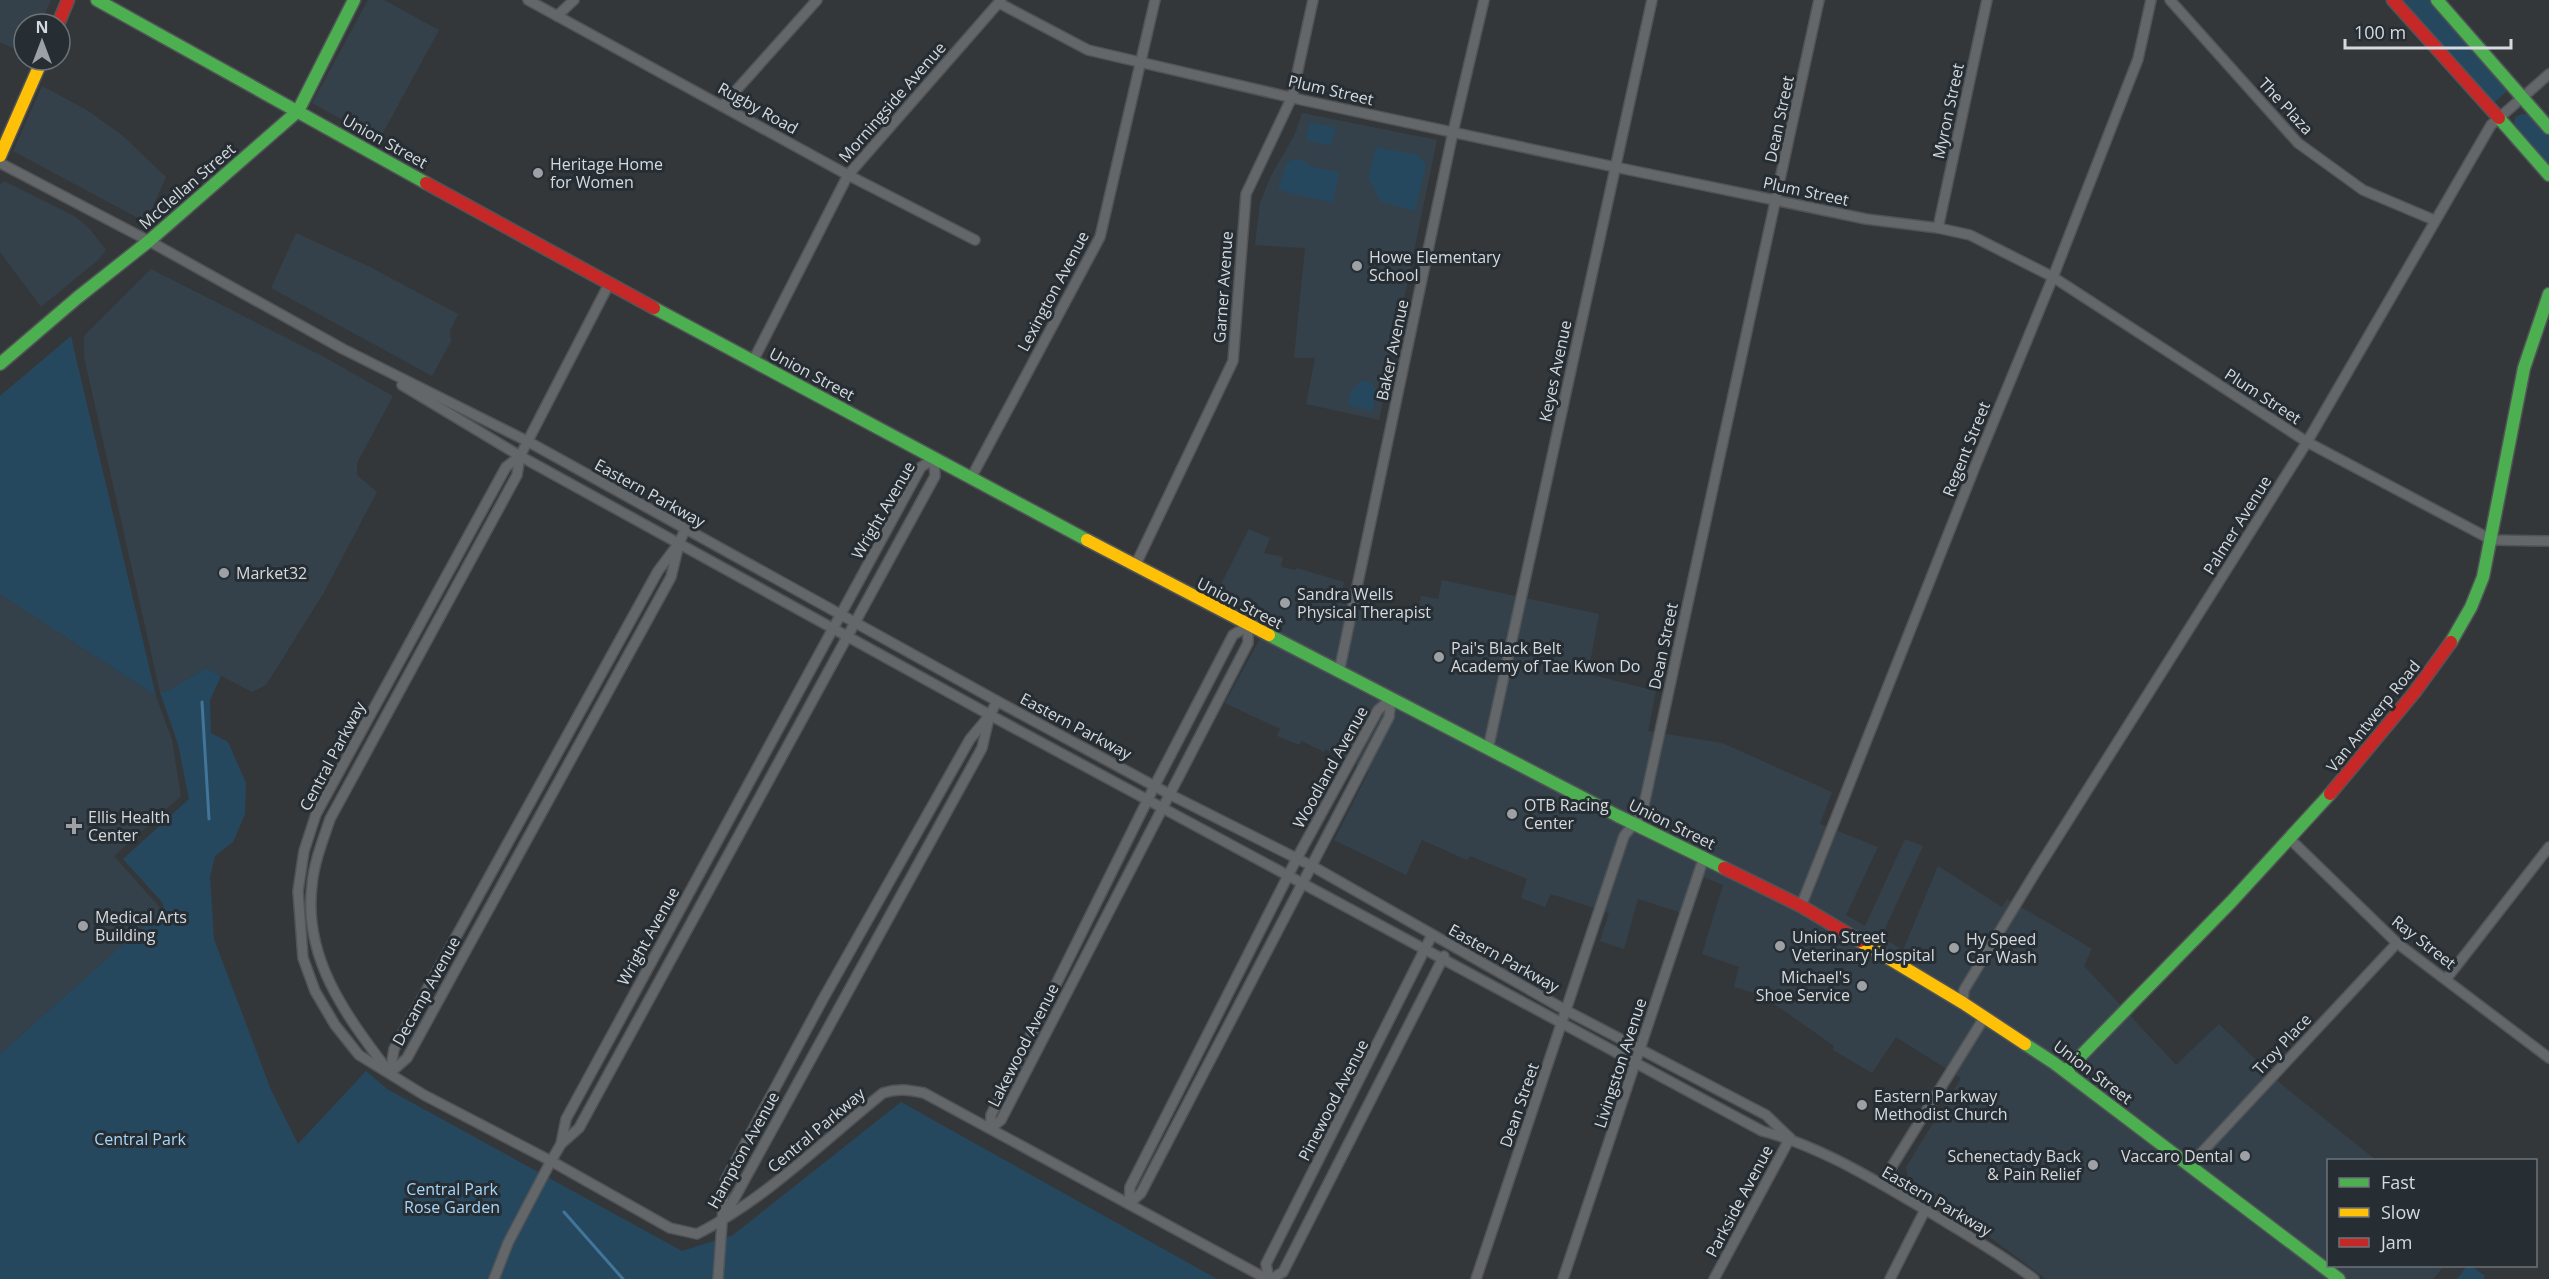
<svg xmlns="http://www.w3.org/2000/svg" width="2549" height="1279" font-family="'Open Sans',sans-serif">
<rect width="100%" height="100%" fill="#34373a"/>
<g fill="#35414a">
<path d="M 0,0 L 51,0 L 40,24 L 24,24 L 24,53 L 0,42 Z"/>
<path d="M 368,0 L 384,0 L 439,30 L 379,140 L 312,103 Z"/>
<path d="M 42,86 L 87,110 L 123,136 L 166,177 L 149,215 L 140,219 L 13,151 Z"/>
<path d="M 1302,113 L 1437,140 L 1379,420 L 1306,404 L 1315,358 L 1294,358 L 1305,248 L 1255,245 L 1260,203 L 1271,176 L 1295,134 Z"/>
<path d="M 4,181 L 74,216 L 89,228 L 106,250 L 99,259 L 41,307 L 0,252 L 0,185 Z"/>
<path d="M 296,233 L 368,266 L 458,314 L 450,331 L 451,341 L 432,376 L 271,288 Z"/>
<path d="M 151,269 L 324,357 L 393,396 L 357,463 L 357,475 L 377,492 L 323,594 L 266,685 L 252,692 L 206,668 L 167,691 L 160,692 L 84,357 L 84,336 Z"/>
<path d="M 1249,529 L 1270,538 L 1264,553 L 1283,557 L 1281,567 L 1295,570 L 1297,568 L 1344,582 L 1339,603 L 1417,617 L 1421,596 L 1438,599 L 1442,580 L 1599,614 L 1588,674 L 1656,691 L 1648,731 L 1722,743 L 1832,792 L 1820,824 L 1878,847 L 1846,915 L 1865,926 L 1905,839 L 1923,846 L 1881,937 L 1903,950 L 1938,866 L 2002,907 L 2007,899 L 2052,925 L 2092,949 L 2084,966 L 2176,1065 L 2219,1024 L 2281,1084 L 2376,1160 L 2328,1160 L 2328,1266 L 2444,1266 L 2433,1279 L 2046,1279 L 1987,1235 L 1910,1189 L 1906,1167 L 1961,1078 L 1896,1037 L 1872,1073 L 1833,1050 L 1834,1046 L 1773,1003 L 1774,999 L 1734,987 L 1739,967 L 1702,954 L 1723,885 L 1704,877 L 1691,916 L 1638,899 L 1624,949 L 1600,941 L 1609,913 L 1551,894 L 1545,907 L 1521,898 L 1527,879 L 1470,856 L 1467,860 L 1422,840 L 1406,875 L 1334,840 L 1369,771 L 1326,749 L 1324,752 L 1302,741 L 1299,745 L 1277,736 L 1280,729 L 1225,703 L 1269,622 L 1216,594 Z"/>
<path d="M 0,594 L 156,696 L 172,740 L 181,796 L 114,856 L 162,910 L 0,1054 Z"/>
</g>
<g fill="#26485f">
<path d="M 2400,0 L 2429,0 L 2506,87 L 2506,92 L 2492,104 Z"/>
<path d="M 2522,114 L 2528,114 L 2549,137 L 2549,167 L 2514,126 L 2515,117 Z"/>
<path d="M 1310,122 L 1336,128 L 1331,146 L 1306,140 Z"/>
<path d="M 1376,147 L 1418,155 L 1426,165 L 1415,211 L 1381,202 L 1368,178 Z"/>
<path d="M 1293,160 L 1302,160 L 1311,167 L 1339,172 L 1333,203 L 1278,190 L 1287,163 Z"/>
<path d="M 71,336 L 76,358 L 156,696 L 0,594 L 0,396 Z"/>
<path d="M 1363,380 L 1370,382 L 1377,391 L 1372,411 L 1352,406 L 1348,403 L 1352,390 Z"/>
<path d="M 206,668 L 221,676 L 210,700 L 211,733 L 228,742 L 246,783 L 245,814 L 233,842 L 215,856 L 210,877 L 214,939 L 271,1090 L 298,1144 L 366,1071 L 387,1089 L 682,1251 L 733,1235 L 901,1102 L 1217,1279 L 0,1279 L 0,1054 L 164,908 L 162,902 L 123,859 L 189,799 L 178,744 L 160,692 L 167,691 Z"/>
<path d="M 2467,1266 L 2471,1266 L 2485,1276 L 2483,1279 L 2457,1279 Z"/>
</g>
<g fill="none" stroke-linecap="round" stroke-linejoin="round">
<g stroke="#41759a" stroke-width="3">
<path d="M 202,702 L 209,819"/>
<path d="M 564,1212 L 623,1279"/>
</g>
<defs>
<g id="street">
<path d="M 528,0 L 848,175 L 975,240"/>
<path d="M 2170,0 L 2298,143 L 2363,190 L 2434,220"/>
<path d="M 999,3 L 1088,50 L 1302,100 L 1615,167 L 1866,219 L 1938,228 L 1970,235 L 2053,277 L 2307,442 L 2492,540 L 2549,541"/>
<path d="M 557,16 L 574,0"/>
<path d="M 722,106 L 817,0"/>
<path d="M 0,163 L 149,241 L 343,349 L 527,441 L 997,701 L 1171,795 L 1312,866 L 1567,1011 L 1766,1115 L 1790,1138"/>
<path d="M 1938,228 L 1987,0"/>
<path d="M 753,361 L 848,175 L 1001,0"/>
<path d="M 402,385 L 520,456 L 990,715 L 1762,1131 C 1820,1146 1874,1180 1926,1210 C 1962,1232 2000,1253 2034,1279"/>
<path d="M 520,456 L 506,467 L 316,814 L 304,851 L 298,891 L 303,958 L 315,991 L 335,1025 L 359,1055 L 424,1095 L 551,1161 L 670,1228 L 697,1234 C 767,1198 822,1142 883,1093 C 898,1088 909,1090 924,1093 L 1267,1279"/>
<path d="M 971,478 L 1100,237 L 1155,0"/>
<path d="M 1135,566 L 1233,361 L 1246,194 L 1292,97 L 1313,0"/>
<path d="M 1339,672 L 1453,132 L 1484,0"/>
<path d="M 1488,749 L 1652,0"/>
<path d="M 2290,839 L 2397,943 L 2549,1058"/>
<path d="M 1801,906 L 1976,464 L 2053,277 L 2138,59 L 2151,0"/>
<path d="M 2447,978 L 2549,847"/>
<path d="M 1963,1003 L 1964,990 L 2035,873 L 2307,442 L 2491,125 L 2549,74"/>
<path d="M 386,1068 C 345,1014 303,957 312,885 C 314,862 323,840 330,819 L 517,475 L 520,456 L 609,284"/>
<path d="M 390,1073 L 394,1049 L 658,571 L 679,543 L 685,530"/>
<path d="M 390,1073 L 407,1058 L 671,577 L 678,548"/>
<path d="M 991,1128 L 1001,1120 L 1248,643 L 1248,626"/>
<path d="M 991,1128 L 991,1115 L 1155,785 L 1233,635 L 1248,626"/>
<path d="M 561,1144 L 566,1119 L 921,467 L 934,459"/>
<path d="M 2190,1165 L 2397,943"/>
<path d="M 1881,1184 L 1984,1018"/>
<path d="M 1129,1204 L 1130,1187 L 1297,858 L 1378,710 L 1391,699"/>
<path d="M 1129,1204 L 1141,1193 L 1389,717 L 1391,699"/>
<path d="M 723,1219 L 982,748 L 989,718"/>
<path d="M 494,1279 L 508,1243 L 551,1161 L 561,1144 L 579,1128 L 935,476 L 934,459"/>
<path d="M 718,1279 L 725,1181 L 823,999 L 970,739 L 990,715 L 997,701"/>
<path d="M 1269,1279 L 1266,1264 L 1432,935"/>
<path d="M 1271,1279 L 1283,1272 L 1444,956"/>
<path d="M 1476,1279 L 1624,836 L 1642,814 L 1819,0"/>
<path d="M 1563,1279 L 1704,857"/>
<path d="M 1714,1279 L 1790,1138"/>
<path d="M 1890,1279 L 1925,1210"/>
</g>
<g id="fast">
<path d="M 97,0 L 426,183"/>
<path d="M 2437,0 L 2549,128"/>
<path d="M 2499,118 L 2549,175"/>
<path d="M 654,308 L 1087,540"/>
<path d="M 0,364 L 77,298 L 149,241 L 298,111 L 354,0"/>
<path d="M 1269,635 L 1618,816 L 1724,868"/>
<path d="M 2451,642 L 2471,607 L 2483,577 L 2524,368 L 2549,294"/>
<path d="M 2025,1044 L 2054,1063 L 2339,1279"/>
<path d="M 2066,1071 L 2231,902 L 2330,794"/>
</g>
<g id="slow">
<path d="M 0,156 L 42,60"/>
<path d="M 1087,540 L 1269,635"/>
<path d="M 1860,941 L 1963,1003 L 2025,1044"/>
</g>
<g id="jam">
<path d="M 2393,0 L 2499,118"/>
<path d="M 58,24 L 68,0"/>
<path d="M 426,183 L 654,308"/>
<path d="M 2330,794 L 2414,693 L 2451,642"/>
<path d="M 1724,868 L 1801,906 L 1860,941"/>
</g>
</defs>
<use href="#street" stroke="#515457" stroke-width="12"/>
<use href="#fast" stroke="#515457" stroke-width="15"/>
<use href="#slow" stroke="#515457" stroke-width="15"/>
<use href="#jam" stroke="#515457" stroke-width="15"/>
<use href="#street" stroke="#64676a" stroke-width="9"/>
<use href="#fast" stroke="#4caf50" stroke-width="12"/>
<use href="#slow" stroke="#ffc107" stroke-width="12"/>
<use href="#jam" stroke="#c62828" stroke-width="12"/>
</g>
<g fill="#9da1a5" stroke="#262e34" stroke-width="2">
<circle cx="538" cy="173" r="6"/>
<circle cx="1357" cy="266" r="6"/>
<circle cx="224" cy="573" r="6"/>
<circle cx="1285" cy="603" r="6"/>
<circle cx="1439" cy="657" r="6"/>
<circle cx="1512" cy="814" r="6"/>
<path d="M71 817h6v6h6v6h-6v6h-6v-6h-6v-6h6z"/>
<circle cx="83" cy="926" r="6"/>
<circle cx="1780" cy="946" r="6"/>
<circle cx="1954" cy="948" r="6"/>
<circle cx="1862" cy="986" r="6"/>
<circle cx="1862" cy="1105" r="6"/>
<circle cx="2245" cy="1156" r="6"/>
<circle cx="2093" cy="1165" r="6"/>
</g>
<g text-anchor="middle" stroke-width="6" stroke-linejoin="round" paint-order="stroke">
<g font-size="16" fill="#d5dade" stroke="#262e34">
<text transform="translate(1331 90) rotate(13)" y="6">Plum Street</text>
<text transform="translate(892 102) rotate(-49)" y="6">Morningside Avenue</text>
<text transform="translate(2286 106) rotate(47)" y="6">The Plaza</text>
<text transform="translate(758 108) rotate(29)" y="6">Rugby Road</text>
<text transform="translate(1948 111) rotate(-78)" y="6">Myron Street</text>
<text transform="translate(1779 119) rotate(-78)" y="6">Dean Street</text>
<text transform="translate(385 141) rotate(29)" y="6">Union Street</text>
<text transform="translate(187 186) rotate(-41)" y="6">McClellan Street</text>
<text transform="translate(1806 191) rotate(12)" y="6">Plum Street</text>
<text transform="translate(1223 287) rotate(-86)" y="6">Garner Avenue</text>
<text transform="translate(1053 291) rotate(-62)" y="6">Lexington Avenue</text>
<text transform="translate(1392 350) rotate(-78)" y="6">Baker Avenue</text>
<text transform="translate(1555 371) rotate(-78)" y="6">Keyes Avenue</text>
<text transform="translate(812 374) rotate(28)" y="6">Union Street</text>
<text transform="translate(2263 396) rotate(33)" y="6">Plum Street</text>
<text transform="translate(1966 449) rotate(-68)" y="6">Regent Street</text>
<text transform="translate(650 493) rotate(29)" y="6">Eastern Parkway</text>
<text transform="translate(883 510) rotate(-60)" y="6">Wright Avenue</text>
<text transform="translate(2237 525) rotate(-58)" y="6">Palmer Avenue</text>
<text transform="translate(1240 603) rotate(27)" y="6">Union Street</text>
<text transform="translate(1663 646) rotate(-78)" y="6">Dean Street</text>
<text transform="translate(2373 716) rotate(-51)" y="6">Van Antwerp Road</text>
<text transform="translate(1076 726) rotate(28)" y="6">Eastern Parkway</text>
<text transform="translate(332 756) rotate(-62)" y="6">Central Parkway</text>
<text transform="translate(1330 767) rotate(-61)" y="6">Woodland Avenue</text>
<text transform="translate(1672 824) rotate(26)" y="6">Union Street</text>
<text transform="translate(648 936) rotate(-61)" y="6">Wright Avenue</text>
<text transform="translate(2424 942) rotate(38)" y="6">Ray Street</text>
<text transform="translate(1504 958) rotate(29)" y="6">Eastern Parkway</text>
<text transform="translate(426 991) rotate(-61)" y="6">Decamp Avenue</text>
<text transform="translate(2282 1044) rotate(-47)" y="6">Troy Place</text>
<text transform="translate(1023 1045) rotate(-63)" y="6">Lakewood Avenue</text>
<text transform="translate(1620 1063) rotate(-72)" y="6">Livingston Avenue</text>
<text transform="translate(2093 1072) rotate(37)" y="6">Union Street</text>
<text transform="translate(1333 1100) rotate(-63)" y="6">Pinewood Avenue</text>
<text transform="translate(1519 1105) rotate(-71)" y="6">Dean Street</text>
<text transform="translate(816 1130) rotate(-40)" y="6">Central Parkway</text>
<text transform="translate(743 1150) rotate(-61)" y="6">Hampton Avenue</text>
<text transform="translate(1739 1201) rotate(-62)" y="6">Parkside Avenue</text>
<text transform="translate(1937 1201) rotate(30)" y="6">Eastern Parkway</text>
</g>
<g font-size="16" fill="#d5dade" stroke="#262e34" text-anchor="start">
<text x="550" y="170">Heritage Home<tspan x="550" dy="18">for Women</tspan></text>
<text x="1369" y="263">Howe Elementary<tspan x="1369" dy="18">School</tspan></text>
<text x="236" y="579">Market32</text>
<text x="1297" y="600">Sandra Wells<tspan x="1297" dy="18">Physical Therapist</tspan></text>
<text x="1451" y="654">Pai's Black Belt<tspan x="1451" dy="18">Academy of Tae Kwon Do</tspan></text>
<text x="1524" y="811">OTB Racing<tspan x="1524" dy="18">Center</tspan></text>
<text x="88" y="823">Ellis Health<tspan x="88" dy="18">Center</tspan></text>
<text x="95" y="923">Medical Arts<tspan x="95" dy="18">Building</tspan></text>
<text x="1792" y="943">Union Street<tspan x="1792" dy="18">Veterinary Hospital</tspan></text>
<text x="1966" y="945">Hy Speed<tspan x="1966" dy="18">Car Wash</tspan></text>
<text x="1850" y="983" text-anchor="end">Michael's<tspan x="1850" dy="18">Shoe Service</tspan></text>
<text x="1874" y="1102">Eastern Parkway<tspan x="1874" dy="18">Methodist Church</tspan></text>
<text x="2081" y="1162" text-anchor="end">Schenectady Back<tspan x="2081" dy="18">&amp; Pain Relief</tspan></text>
<text x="2233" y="1162" text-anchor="end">Vaccaro Dental</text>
</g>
<g font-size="16" fill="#a6d6f9" stroke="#262e34">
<text x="140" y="1145">Central Park</text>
<text x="452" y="1195">Central Park<tspan x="452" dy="18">Rose Garden</tspan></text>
</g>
</g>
<rect x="2327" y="1159" width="210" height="108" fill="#262e34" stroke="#6c7378" stroke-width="1.5"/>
<rect x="2339" y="1178" width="30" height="9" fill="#4caf50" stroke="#6c7378" stroke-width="1.5"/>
<text x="2381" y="1189" font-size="18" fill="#d5dade">Fast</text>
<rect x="2339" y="1208" width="30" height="9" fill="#ffc107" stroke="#6c7378" stroke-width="1.5"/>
<text x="2381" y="1219" font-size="18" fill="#d5dade">Slow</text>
<rect x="2339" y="1238" width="30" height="9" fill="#c62828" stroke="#6c7378" stroke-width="1.5"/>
<text x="2381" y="1249" font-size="18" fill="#d5dade">Jam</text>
<g transform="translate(42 42)"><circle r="28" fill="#262e34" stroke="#6c7378" stroke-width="1.5"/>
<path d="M0-4.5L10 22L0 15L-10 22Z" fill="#9da1a5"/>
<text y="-9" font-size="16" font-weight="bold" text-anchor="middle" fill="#d5dade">N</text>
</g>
<path d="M2345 39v9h166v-9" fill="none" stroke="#d5dade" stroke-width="3"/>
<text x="2354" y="39" font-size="18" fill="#d5dade" stroke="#262e34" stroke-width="4.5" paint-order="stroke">100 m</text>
</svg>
